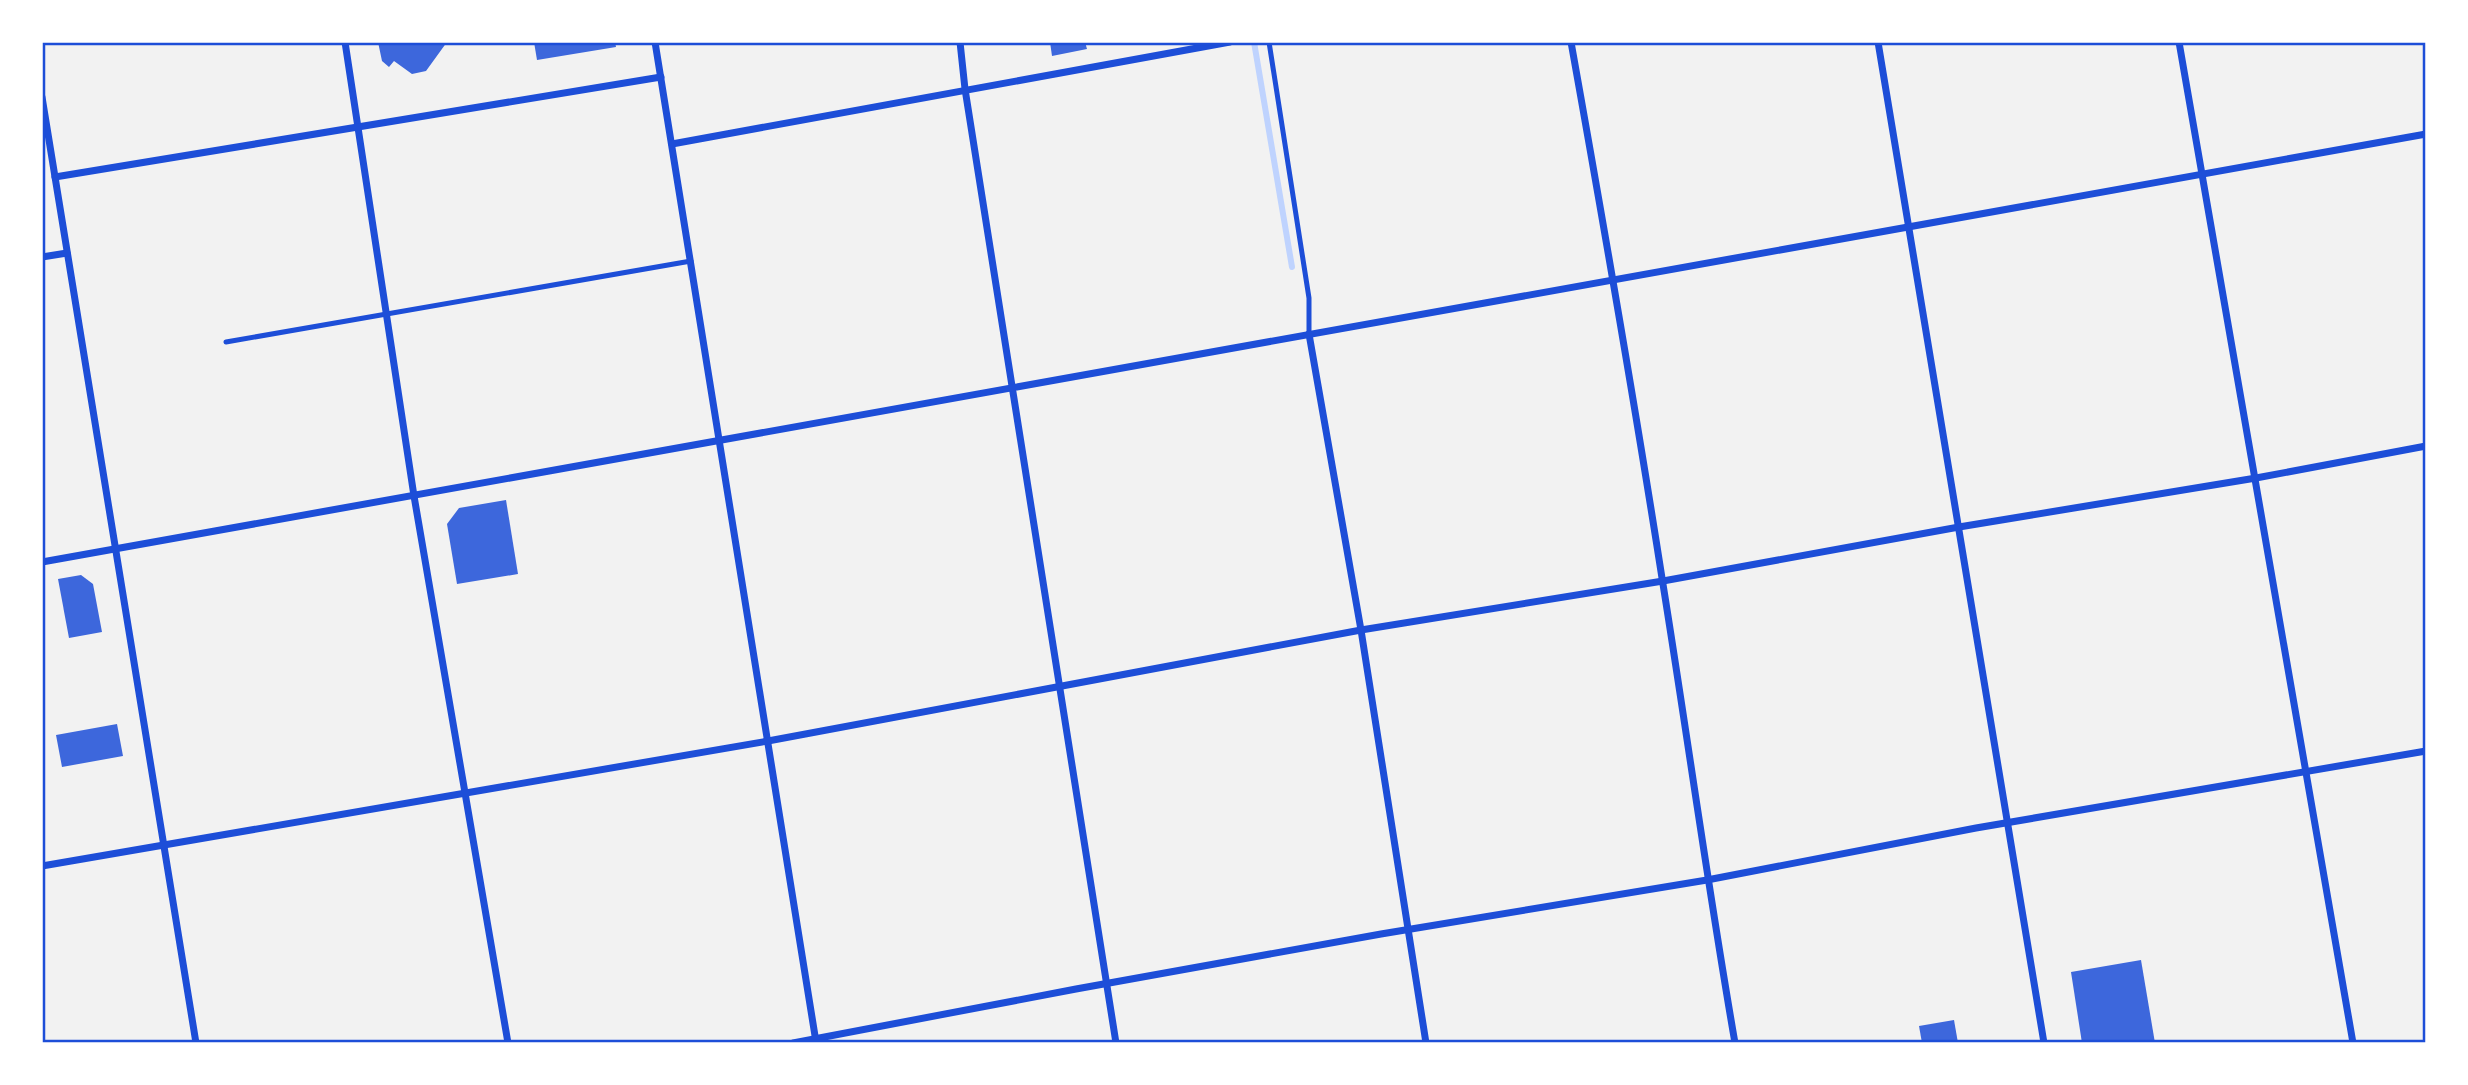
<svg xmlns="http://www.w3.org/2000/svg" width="2468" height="1085" font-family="Figtree,sans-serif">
<rect width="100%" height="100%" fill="#f2f2f2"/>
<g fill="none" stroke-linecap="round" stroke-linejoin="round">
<path stroke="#bfd3fe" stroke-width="6" d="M 1254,42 L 1292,267"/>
</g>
<g fill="#3d67dc">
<path d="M 378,42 L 447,42 L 426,71 L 412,74 L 394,61 L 389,67 L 382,61 Z"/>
<path d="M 534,42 L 615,42 L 616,47 L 537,60 Z"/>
<path d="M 1050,42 L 1085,42 L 1087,49 L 1052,56 Z"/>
<path d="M 506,500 L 518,574 L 457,584 L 447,524 L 459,508 Z"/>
<path d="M 81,575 L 93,584 L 102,632 L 69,638 L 58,579 Z"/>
<path d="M 117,724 L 123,756 L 62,767 L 56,735 Z"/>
<path d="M 2141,960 L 2155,1043 L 2082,1043 L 2071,972 Z"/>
<path d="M 1954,1020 L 1958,1043 L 1922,1043 L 1919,1026 Z"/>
</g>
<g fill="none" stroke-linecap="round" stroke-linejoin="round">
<g stroke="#1d4ed8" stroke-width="5">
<path d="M 1269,42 L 1309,298 L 1309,334"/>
<path d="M 226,342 L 691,261"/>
</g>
<g stroke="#1d4ed8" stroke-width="7">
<path d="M 345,42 L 414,496 L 508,1043"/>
<path d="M 655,42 L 816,1042"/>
<path d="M 960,42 L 965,89 L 1116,1043"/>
<path d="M 1571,42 C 1603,221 1634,399 1662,578 C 1687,733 1708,888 1735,1043"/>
<path d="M 1878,42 L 2044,1043"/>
<path d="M 2179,42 L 2353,1043"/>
<path d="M 42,97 L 196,1043"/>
<path d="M 672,144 L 1230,42"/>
<path d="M 55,177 L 661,77"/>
<path d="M 42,257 L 67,253"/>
<path d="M 1309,334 L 1361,630 L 1426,1043"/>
<path d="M 42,562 L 2426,134"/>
<path d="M 42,866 L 768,741 L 1361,630 L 1663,581 L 1959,527 L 2256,478 L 2426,446"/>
<path d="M 793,1043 L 1076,989 L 1381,934 L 1707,880 L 1976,828 L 2426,751"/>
</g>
</g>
<rect width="2468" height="1085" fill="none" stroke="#ffffff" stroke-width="88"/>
<rect x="44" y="44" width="2380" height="997" fill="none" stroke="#1d4ed8" stroke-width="2.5"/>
</svg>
